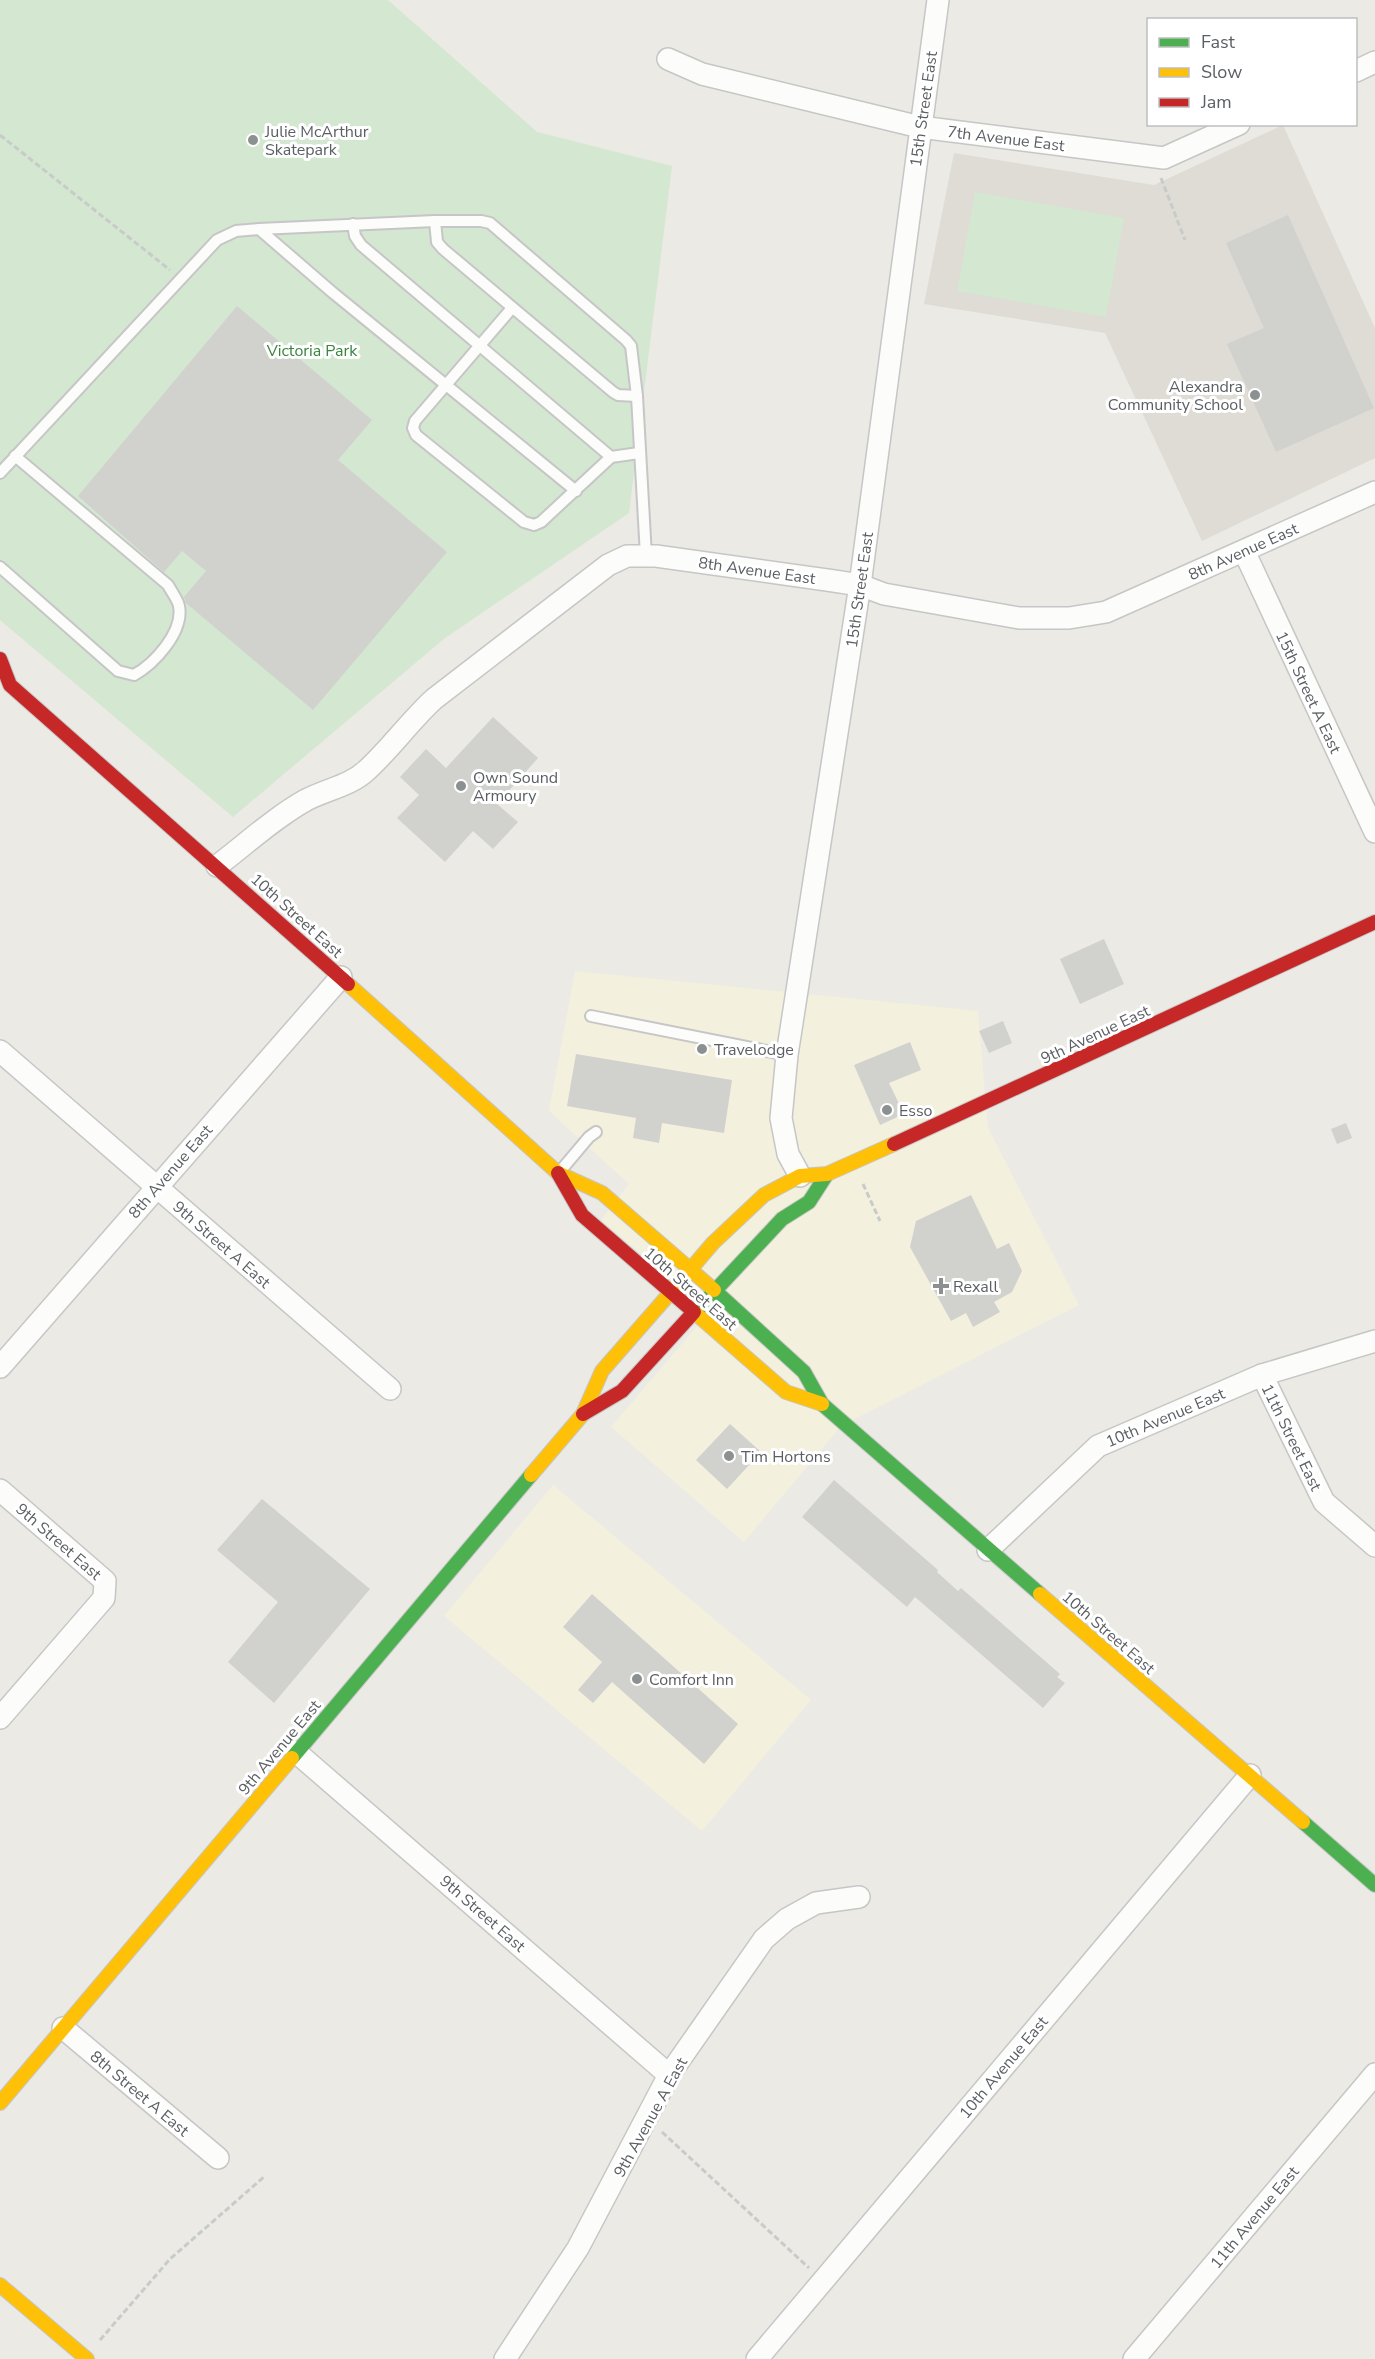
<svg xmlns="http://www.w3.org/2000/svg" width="1375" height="2359" font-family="'Nunito Sans',sans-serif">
<rect width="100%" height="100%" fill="#ebeae5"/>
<g fill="#f4f0de">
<path d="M 575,971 L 978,1011 L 988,1128 L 1079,1305 L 841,1426 L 744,1542 L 611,1427 L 709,1312 L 601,1220 L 629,1184 L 549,1111 Z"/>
<path d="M 553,1485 L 811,1700 L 702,1831 L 444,1616 Z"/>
</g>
<path fill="#dedcd5" d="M 1283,125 L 1375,328 L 1375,458 L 1202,541 L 1105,333 L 924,304 L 954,153 L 1154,185 Z"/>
<g fill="#d3e7d1">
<path d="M 0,0 L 388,0 L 537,132 L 672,166 L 629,513 L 445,638 L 233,817 L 0,620 Z"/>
<path d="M 975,192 L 1124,218 L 1106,317 L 957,291 Z"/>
</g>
<g fill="#d1d1ce">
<path d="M 1288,215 L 1374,408 L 1276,452 L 1227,344 L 1264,328 L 1226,243 Z"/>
<path d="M 237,306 L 372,420 L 338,460 L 447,552 L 313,710 L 186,603 L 184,597 L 206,571 L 182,551 L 164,572 L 78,496 Z"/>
<path d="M 493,717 L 538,758 L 497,804 L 518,822 L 493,849 L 473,831 L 445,862 L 397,818 L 419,795 L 400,777 L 426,749 L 446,768 Z"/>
<path d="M 1104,939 L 1124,984 L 1080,1004 L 1060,959 Z"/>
<path d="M 1003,1021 L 1012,1043 L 989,1053 L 979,1031 Z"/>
<path d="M 910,1042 L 921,1070 L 889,1083 L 904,1114 L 880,1125 L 854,1065 Z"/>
<path d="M 576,1054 L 732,1080 L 724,1133 L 662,1123 L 659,1143 L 633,1138 L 636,1118 L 567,1106 Z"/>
<path d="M 1346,1123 L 1352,1138 L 1337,1144 L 1331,1129 Z"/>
<path d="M 971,1195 L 997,1249 L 1009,1243 L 1022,1271 L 1012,1292 L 994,1302 L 1000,1312 L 973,1327 L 966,1313 L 951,1321 L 910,1247 L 916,1221 Z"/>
<path d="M 730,1424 L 761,1452 L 727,1489 L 696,1460 Z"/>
<path d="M 834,1480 L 938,1570 L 937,1572 L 958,1591 L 961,1588 L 1060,1674 L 1057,1677 L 1065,1683 L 1043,1708 L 915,1597 L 907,1607 L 802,1517 Z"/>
<path d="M 262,1499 L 370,1589 L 274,1703 L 228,1662 L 278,1602 L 217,1550 Z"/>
<path d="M 592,1594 L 738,1724 L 704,1764 L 612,1682 L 593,1703 L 578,1690 L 602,1662 L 563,1627 Z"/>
</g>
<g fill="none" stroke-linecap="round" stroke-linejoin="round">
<defs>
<g id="lane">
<path d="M 435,221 L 437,242 L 443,249 L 613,392 L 618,395 L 637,396"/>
<path d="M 353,224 L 355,236 L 361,245 L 611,457"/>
<path d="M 259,229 L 435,221 L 481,221 L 490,223 L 626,340 L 631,346 L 637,396 L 646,556"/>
<path d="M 512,308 L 415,421 L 413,428 L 416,435 L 524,522 L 534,525 L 541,522 L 611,457 L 639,453"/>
<path d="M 0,473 L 217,240 L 236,231 L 259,229 L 332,292 L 576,491"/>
<path d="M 0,567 L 118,671 L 134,675 C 154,664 184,632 179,606 C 178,600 171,591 168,585 L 15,456"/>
<path d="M 591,1016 L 787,1055"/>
<path d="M 562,1169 L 589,1137 L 596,1132"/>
</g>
<g id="street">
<path d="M 668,59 L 702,74 L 920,127 L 1164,158 L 1239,124"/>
<path d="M 1356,71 L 1375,62"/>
<path d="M 1244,551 L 1375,832"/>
<path d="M 217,866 C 246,844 274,818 306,800 C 327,789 350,786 367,770 C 391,748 410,721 434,699 L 608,565 L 627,556 L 656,556 L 834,581 L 860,585 L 884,594 L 1019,618 L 1069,618 L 1106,612 L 1375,492"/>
<path d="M 0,1051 L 390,1389"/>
<path d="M 800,1176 L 788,1154 L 781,1118 L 787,1055 L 860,585 L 938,0"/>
<path d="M 0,1367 L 341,977"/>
<path d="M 1262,1375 L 1324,1502 L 1375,1546"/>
<path d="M 0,1490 L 105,1581 L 104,1598 L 0,1718"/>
<path d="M 988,1550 L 1098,1446 L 1262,1375 L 1375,1341"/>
<path d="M 296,1752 L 669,2075"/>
<path d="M 63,2028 L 218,2158"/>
<path d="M 505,2359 L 578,2248 L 669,2075 L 764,1939 L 787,1919 L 816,1903 L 859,1897"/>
<path d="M 757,2359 L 1250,1775"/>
<path d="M 1134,2359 L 1375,2074"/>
</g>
<g id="fast">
<path d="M 714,1290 L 804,1372 L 822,1404 L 1040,1594"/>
<path d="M 695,1312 L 782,1219 L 809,1202 L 827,1174"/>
<path d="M 292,1758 L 531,1475"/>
<path d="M 1303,1822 L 1375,1885"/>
</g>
<g id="slow">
<path d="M 348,984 L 558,1173"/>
<path d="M 558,1173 L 602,1193 L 714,1290"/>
<path d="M 671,1292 L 713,1243 L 764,1195 L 800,1176 L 827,1174 L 894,1144"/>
<path d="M 694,1312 L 786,1392 L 822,1404"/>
<path d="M 531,1475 L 583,1414 L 602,1371 L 671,1292"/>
<path d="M 1040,1594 L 1303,1822"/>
<path d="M 0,2103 L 292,1758"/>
<path d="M 0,2285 L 87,2359"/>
</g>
<g id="jam">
<path d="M 0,659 L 10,685 L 348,984"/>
<path d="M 894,1144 L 1375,922"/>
<path d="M 558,1173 L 582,1215 L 694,1312 L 622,1391 L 583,1414"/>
</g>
</defs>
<use href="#lane" stroke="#c6c6c6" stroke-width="14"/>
<use href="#street" stroke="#c6c6c6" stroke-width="24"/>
<use href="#fast" stroke="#c6c6c6" stroke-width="16"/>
<use href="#slow" stroke="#c6c6c6" stroke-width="16"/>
<use href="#jam" stroke="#c6c6c6" stroke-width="16"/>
<g stroke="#c8ccc9" stroke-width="3" stroke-dasharray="6 3" stroke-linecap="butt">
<path d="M 0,135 L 170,270"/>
<path d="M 1161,178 L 1185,240"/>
<path d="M 863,1184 L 880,1221"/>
<path d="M 662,2132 L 809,2268"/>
<path d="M 100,2340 L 170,2259 L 265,2176"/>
</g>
<use href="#lane" stroke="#fcfcfb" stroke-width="10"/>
<use href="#street" stroke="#fcfcfb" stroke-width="21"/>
<use href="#fast" stroke="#4caf50" stroke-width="14"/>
<use href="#slow" stroke="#ffc107" stroke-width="14"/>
<use href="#jam" stroke="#c62828" stroke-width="14"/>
</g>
<g fill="#8d9090" stroke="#fff" stroke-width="2">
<circle cx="253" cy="140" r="6"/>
<circle cx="1255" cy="395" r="6"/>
<circle cx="461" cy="786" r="6"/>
<circle cx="702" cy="1049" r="6"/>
<circle cx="887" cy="1110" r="6"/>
<path d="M938 1277h6v6h6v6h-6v6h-6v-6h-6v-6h6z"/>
<circle cx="729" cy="1456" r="6"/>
<circle cx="637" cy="1679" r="6"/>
</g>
<g text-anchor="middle" stroke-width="6" stroke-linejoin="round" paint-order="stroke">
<g font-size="16" fill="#5b5f63" stroke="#fff">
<text transform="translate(923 109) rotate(-82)" y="6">15th Street East</text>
<text transform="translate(1006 138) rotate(7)" y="6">7th Avenue East</text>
<text transform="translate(1243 551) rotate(-24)" y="6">8th Avenue East</text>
<text transform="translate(757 570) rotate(8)" y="6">8th Avenue East</text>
<text transform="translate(859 590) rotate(-82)" y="6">15th Street East</text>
<text transform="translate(1309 692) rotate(65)" y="6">15th Street A East</text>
<text transform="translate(297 915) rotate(42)" y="6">10th Street East</text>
<text transform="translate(1095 1034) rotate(-25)" y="6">9th Avenue East</text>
<text transform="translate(170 1171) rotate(-49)" y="6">8th Avenue East</text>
<text transform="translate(222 1244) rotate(41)" y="6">9th Street A East</text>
<text transform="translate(691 1288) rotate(41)" y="6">10th Street East</text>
<text transform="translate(1165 1417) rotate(-23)" y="6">10th Avenue East</text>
<text transform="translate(1292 1437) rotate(64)" y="6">11th Street East</text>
<text transform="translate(59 1541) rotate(41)" y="6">9th Street East</text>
<text transform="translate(1109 1632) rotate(41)" y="6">10th Street East</text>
<text transform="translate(279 1747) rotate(-50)" y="6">9th Avenue East</text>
<text transform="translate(483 1913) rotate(41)" y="6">9th Street East</text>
<text transform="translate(1003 2067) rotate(-50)" y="6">10th Avenue East</text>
<text transform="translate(140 2093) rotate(40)" y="6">8th Street A East</text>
<text transform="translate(650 2117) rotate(-61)" y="6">9th Avenue A East</text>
<text transform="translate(1254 2217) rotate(-50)" y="6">11th Avenue East</text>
</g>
<g font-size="16" fill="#5b5f63" stroke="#fff" text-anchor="start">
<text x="265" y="137">Julie McArthur<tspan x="265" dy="18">Skatepark</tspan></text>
<text x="1243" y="392" text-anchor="end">Alexandra<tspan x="1243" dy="18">Community School</tspan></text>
<text x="473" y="783">Own Sound<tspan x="473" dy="18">Armoury</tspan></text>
<text x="714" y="1055">Travelodge</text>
<text x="899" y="1116">Esso</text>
<text x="953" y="1292">Rexall</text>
<text x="741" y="1462">Tim Hortons</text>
<text x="649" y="1685">Comfort Inn</text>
</g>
<g font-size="16" fill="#38853b" stroke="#fff">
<text x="312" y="356">Victoria Park</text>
</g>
</g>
<rect x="1147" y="18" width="210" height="108" fill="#ffffff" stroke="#bdbfc1" stroke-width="1.5"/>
<rect x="1159" y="38" width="30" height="9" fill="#4caf50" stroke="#bdbfc1" stroke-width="1.5"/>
<text x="1201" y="48" font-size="18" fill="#5b5f63">Fast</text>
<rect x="1159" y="68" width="30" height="9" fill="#ffc107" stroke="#bdbfc1" stroke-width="1.5"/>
<text x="1201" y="78" font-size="18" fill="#5b5f63">Slow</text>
<rect x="1159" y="98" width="30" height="9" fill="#c62828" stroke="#bdbfc1" stroke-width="1.5"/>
<text x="1201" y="108" font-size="18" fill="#5b5f63">Jam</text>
</svg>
